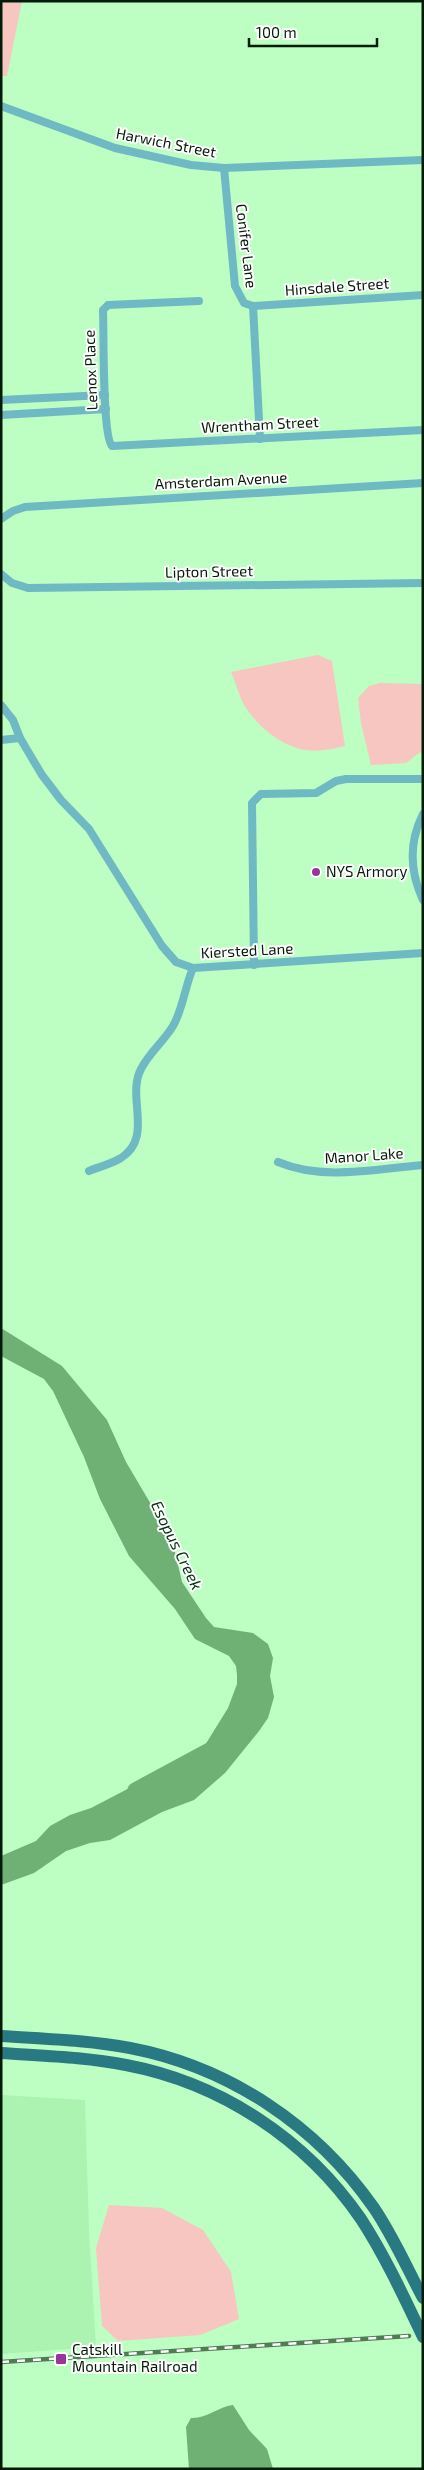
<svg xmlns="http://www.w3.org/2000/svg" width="424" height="2470" font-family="'Exo 2',sans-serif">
<rect width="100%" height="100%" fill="#bdfec2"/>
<path fill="#acf2b1" d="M 1,2095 L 85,2100 L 89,2232 L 96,2347 L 1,2354 Z"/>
<g fill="#f7c6c0">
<path d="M 1,1 L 22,1 L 7,76 L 1,76 Z"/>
<path d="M 318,655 L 332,661 L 345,746 C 332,749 319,752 306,750 C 281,747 253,723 242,701 C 238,692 235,681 231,672 Z"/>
<path d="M 380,683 L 423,684 L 423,750 L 406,763 L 371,765 L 361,723 L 358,698 L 369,686 Z"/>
<path d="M 109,2205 L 162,2208 L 203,2230 L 231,2272 L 239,2319 L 200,2335 L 118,2341 L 102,2326 L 96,2248 Z"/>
</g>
<g fill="#6fb075">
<path d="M 1,1328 L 62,1366 L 107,1420 L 126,1462 L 165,1528 L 175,1552 L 182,1582 L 206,1618 L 214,1627 L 253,1633 L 268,1644 L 273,1658 L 270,1676 L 274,1697 L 268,1718 L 259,1731 L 225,1773 L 194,1800 L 162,1812 L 110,1840 L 90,1843 L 66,1851 L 34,1873 L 1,1885 L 1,1856 L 36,1841 L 50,1826 L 70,1815 L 91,1808 L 141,1782 L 166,1778 L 187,1766 L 202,1750 L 228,1708 L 237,1684 L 237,1675 L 236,1666 L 229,1656 L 195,1639 L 175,1609 L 129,1556 L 100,1499 L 84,1457 L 53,1391 L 44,1379 L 1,1356 Z"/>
<path d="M 233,2405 L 249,2430 L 267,2449 L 273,2469 L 189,2469 L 186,2427 L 191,2418 C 206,2419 218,2407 233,2405 Z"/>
</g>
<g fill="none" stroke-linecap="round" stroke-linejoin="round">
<path stroke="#6fb075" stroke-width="15" d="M 135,1790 L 209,1750"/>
<g stroke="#6eb9c3" stroke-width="8">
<path d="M 1,106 L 115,148 L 191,165 L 224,168 L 423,160"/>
<path d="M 224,168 L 235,286 L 244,303 L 253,306 L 423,295"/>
<path d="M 199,301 L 108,305 L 103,310 C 104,331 102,436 112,446 L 423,430"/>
<path d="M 253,306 L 260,439"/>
<path d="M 1,400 L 105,395"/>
<path d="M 1,415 L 106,409"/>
<path d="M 1,519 L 13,511 L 25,507 L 423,483"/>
<path d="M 1,574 L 12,583 L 28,588 L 423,583"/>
<path d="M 1,705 L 13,720 L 20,738 L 42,775 L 61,800 L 89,829 L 162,946 L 176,962 L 193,968 L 423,953"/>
<path d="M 1,740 L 20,738"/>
<path d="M 423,814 C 409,842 410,872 423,900"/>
<path d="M 254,965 L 252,803 L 261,794 L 316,793 L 336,781 L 346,779 L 423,779"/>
<path d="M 278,1162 C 323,1181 375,1169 423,1165"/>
<path d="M 89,1171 C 99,1167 111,1164 121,1158 C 154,1137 126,1097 141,1069 C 149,1053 164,1041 173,1026 C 183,1009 185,986 193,968"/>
</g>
<g stroke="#297982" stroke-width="12">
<path d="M 1,2036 C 44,2039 87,2040 130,2048 C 229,2067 316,2125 374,2208 C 393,2236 407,2268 423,2298"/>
<path d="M 1,2053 C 43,2056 85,2057 126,2065 C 221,2083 306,2139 361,2219 C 385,2256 404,2297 423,2337"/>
</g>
<defs>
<path id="rail" d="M 1,2362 L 409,2336"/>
</defs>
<use href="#rail" stroke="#517a55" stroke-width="4.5"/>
<use href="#rail" stroke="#fff" stroke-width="2.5" stroke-dasharray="8" stroke-linecap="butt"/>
</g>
<g fill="#97359b" stroke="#fff" stroke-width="2">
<circle cx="316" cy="872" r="5"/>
<rect x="55" y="2353" width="12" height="12" rx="2.5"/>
</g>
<g text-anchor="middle" stroke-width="4" stroke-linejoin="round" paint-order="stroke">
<g font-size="15" fill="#041c07" stroke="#fff">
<text transform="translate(166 143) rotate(11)" y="5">Harwich Street</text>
<text transform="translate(246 246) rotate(83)" y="5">Conifer Lane</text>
<text transform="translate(337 287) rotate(-4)" y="5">Hinsdale Street</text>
<text transform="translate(91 370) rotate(-92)" y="5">Lenox Place</text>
<text transform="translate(260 425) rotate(-3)" y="5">Wrentham Street</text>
<text transform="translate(221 481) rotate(-3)" y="5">Amsterdam Avenue</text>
<text transform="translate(209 572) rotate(-1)" y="5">Lipton Street</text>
<text transform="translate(247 951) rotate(-3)" y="5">Kiersted Lane</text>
<text transform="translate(364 1156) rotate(-4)" y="5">Manor Lake</text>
</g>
<g font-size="15" fill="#041c07" stroke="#fff" text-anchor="start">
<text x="326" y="877">NYS Armory</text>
<text x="72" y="2355">Catskill<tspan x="72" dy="17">Mountain Railroad</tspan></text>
</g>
<g font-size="16" font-style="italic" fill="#02340d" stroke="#fff">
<text transform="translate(177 1545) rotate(64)" y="6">Esopus Creek</text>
</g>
</g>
<rect width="424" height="2470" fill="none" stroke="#041c07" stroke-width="5"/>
<path d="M249 38v8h128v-8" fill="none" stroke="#041c07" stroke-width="2.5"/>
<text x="256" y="38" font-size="15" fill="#041c07" stroke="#ffffff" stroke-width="4" paint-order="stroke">100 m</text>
</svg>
